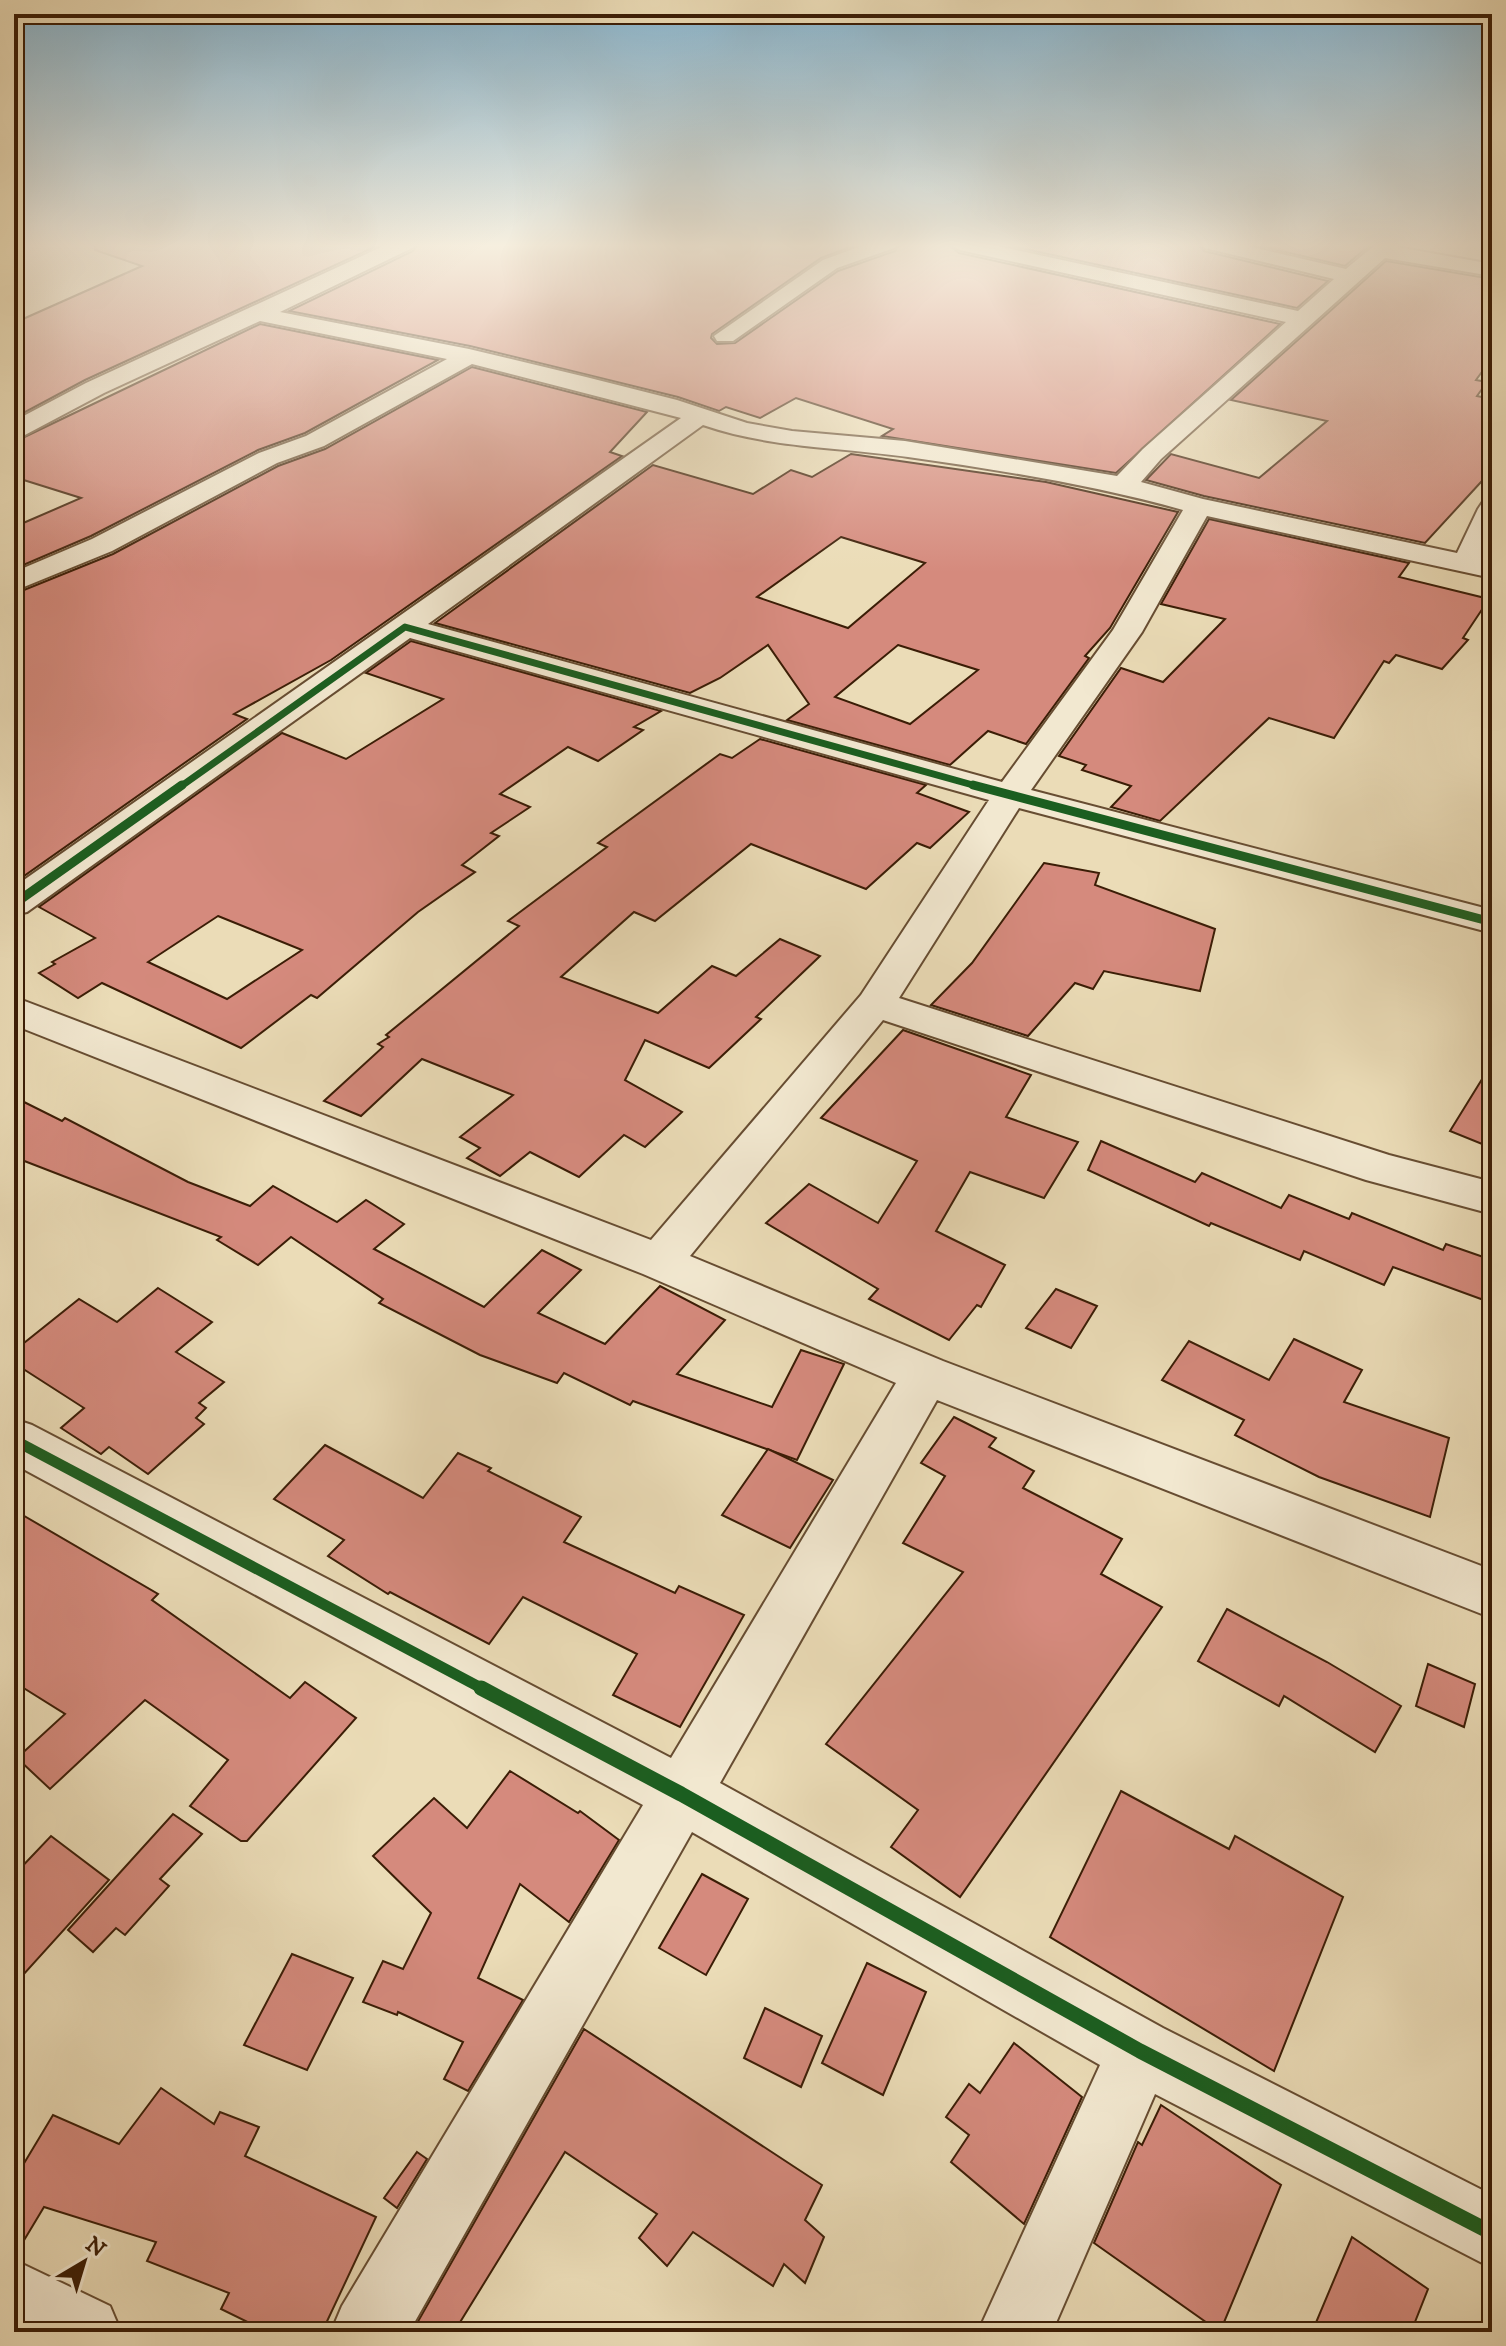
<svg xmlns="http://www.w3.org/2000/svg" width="1506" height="2346" font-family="'IM FELL DW Pica',serif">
<rect width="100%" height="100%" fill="#ebdcb7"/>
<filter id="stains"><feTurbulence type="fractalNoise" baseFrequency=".0025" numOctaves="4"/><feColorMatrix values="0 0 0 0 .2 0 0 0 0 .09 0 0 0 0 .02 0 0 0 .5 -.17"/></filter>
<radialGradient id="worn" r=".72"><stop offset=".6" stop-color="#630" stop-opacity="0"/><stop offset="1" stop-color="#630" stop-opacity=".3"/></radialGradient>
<g fill="#d58a7d" stroke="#3b1d06" stroke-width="2" fill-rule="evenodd">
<path d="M 96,244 L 381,244 L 85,380 L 14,418 L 14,323 L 142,266 L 95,250 Z"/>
<path d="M 418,244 L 858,244 L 821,258 L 712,334 L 711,338 L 717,344 L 735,343 L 838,271 L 895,251 L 900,244 L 947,244 L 959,253 L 1280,324 L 1116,473 L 882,436 L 893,429 L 796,398 L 760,418 L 726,407 L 719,411 L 678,397 L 470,346 L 289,311 L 413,251 Z"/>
<path d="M 1002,244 L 1199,244 L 1204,251 L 1328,281 L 1297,308 Z"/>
<path d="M 1252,244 L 1371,244 L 1345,266 Z"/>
<path d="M 1386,261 L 1492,279 L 1492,358 L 1476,380 L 1487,382 L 1477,396 L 1492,399 L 1492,470 L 1425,543 L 1204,496 L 1146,480 L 1171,454 L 1259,478 L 1327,421 L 1231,400 Z"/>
<path d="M 260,324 L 438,360 L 305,433 L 258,450 L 91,536 L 14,569 L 14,527 L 81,498 L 14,477 L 14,442 Z"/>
<path d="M 472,367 L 647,412 L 610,452 L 622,456 L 331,660 L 234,714 L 247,719 L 14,883 L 14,594 L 113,554 L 278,466 L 325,449 Z"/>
<path d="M 851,454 L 1046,482 L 1178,512 L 1110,628 L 1085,656 L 1089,658 L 1026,744 L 988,731 L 950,765 L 787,720 L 809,704 L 768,645 L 720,678 L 690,693 L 435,623 L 653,465 L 753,494 L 791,470 L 812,477 ZM 841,537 L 925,563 L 848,628 L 757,597 ZM 898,645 L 978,670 L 910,724 L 835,697 Z"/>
<path d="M 1209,519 L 1409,563 L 1399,577 L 1489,599 L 1463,638 L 1468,640 L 1442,669 L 1396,655 L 1389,663 L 1384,661 L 1334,738 L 1269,718 L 1160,821 L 1111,807 L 1131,786 L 1082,770 L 1086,765 L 1059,756 L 1121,668 L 1163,682 L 1225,619 L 1161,604 Z"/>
<path d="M 411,641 L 661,711 L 634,727 L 643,730 L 598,761 L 568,747 L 500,794 L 530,807 L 491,833 L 499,836 L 462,865 L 475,872 L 418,912 L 317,998 L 311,995 L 241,1048 L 102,983 L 78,998 L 39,973 L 55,964 L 52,962 L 95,938 L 39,907 L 282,733 L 346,759 L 443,699 L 366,673 ZM 218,916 L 302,950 L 227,999 L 148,962 Z"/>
<path d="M 760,739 L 926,785 L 917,793 L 969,812 L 930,848 L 917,843 L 866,889 L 751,844 L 655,921 L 634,912 L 561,977 L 658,1013 L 712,966 L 736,976 L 780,939 L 820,956 L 756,1017 L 761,1019 L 709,1068 L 645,1040 L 625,1080 L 682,1112 L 645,1147 L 624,1135 L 579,1177 L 530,1152 L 500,1176 L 467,1158 L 480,1148 L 460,1137 L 513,1095 L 422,1059 L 361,1116 L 324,1101 L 383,1047 L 378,1044 L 389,1037 L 386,1035 L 519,926 L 508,921 L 607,847 L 598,843 L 720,754 L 732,758 Z"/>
<path d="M 1044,863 L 1099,873 L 1095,885 L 1215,929 L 1200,991 L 1104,971 L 1093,989 L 1075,983 L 1028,1036 L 931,1005 L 972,963 Z"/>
<path d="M 903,1030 L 1031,1075 L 1006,1117 L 1078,1142 L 1044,1198 L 970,1172 L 936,1231 L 1005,1265 L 981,1307 L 977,1305 L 949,1340 L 869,1299 L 878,1289 L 766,1223 L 809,1184 L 878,1223 L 917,1161 L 821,1118 Z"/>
<path d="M 1492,1063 L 1492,1148 L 1450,1131 Z"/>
<path d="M 14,1097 L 62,1121 L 65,1118 L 188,1182 L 250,1206 L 273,1186 L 337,1222 L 366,1200 L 404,1224 L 374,1249 L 484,1307 L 542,1250 L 581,1270 L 538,1313 L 605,1344 L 660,1286 L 725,1320 L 677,1374 L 772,1407 L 801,1350 L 844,1364 L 797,1460 L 633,1401 L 630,1405 L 564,1373 L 557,1383 L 480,1355 L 379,1303 L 383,1299 L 291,1237 L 258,1265 L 217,1240 L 221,1237 L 14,1157 Z"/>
<path d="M 1101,1141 L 1195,1182 L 1202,1173 L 1281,1208 L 1289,1195 L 1349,1219 L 1352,1213 L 1443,1250 L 1446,1244 L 1492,1260 L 1492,1303 L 1393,1267 L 1384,1285 L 1304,1251 L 1300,1260 L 1211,1223 L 1209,1226 L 1088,1170 Z"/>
<path d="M 158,1288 L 212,1322 L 176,1352 L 224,1382 L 199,1403 L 206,1408 L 196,1418 L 204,1424 L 148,1474 L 109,1447 L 101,1454 L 61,1428 L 84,1408 L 14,1363 L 14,1351 L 79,1299 L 117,1322 Z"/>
<path d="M 1056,1289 L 1097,1306 L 1071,1348 L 1026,1328 Z"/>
<path d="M 1294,1339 L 1362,1370 L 1344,1402 L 1449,1438 L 1430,1517 L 1319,1477 L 1235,1435 L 1244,1420 L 1162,1380 L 1189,1341 L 1269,1380 Z"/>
<path d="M 954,1417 L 996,1438 L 989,1447 L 1034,1471 L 1023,1488 L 1122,1539 L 1101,1574 L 1162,1607 L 960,1897 L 891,1847 L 918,1810 L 826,1744 L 963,1572 L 903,1543 L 945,1476 L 921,1463 Z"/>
<path d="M 325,1445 L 423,1498 L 458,1453 L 491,1468 L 488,1471 L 581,1517 L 564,1542 L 675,1593 L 679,1586 L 744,1615 L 680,1727 L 613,1695 L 637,1654 L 523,1597 L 489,1644 L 390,1592 L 388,1594 L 328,1556 L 344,1540 L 274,1499 Z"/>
<path d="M 768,1449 L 833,1480 L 790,1548 L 722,1515 Z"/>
<path d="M 14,1510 L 158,1594 L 152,1600 L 290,1698 L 305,1682 L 356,1718 L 247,1841 L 241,1841 L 190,1806 L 228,1760 L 145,1700 L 50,1789 L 17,1758 L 65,1714 L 14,1682 Z"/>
<path d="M 1227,1609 L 1327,1662 L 1401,1706 L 1375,1752 L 1284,1696 L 1279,1706 L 1198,1661 Z"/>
<path d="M 1428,1664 L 1475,1684 L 1464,1727 L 1416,1706 Z"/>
<path d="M 510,1771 L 578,1813 L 580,1811 L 619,1840 L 569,1922 L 520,1884 L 478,1978 L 523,2000 L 468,2091 L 444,2079 L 463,2042 L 398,2012 L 397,2015 L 363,2002 L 383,1961 L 403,1969 L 431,1913 L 373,1856 L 434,1798 L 467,1828 Z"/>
<path d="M 1121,1791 L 1229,1849 L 1235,1836 L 1343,1897 L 1274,2071 L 1050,1937 Z"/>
<path d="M 173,1814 L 202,1834 L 160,1879 L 169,1886 L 125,1935 L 116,1928 L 93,1952 L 68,1930 Z"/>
<path d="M 51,1836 L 109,1880 L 14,1985 L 14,1875 Z"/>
<path d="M 702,1874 L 748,1899 L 706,1975 L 659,1948 Z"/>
<path d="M 292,1954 L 353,1978 L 307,2070 L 244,2045 Z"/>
<path d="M 867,1963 L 926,1992 L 883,2095 L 822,2063 Z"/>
<path d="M 765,2008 L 822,2036 L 801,2087 L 744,2058 Z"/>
<path d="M 584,2029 L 822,2185 L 805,2220 L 824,2237 L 805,2283 L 784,2264 L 773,2286 L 693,2232 L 667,2266 L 639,2238 L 657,2214 L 565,2152 L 454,2332 L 412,2332 Z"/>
<path d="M 1014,2043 L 1082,2097 L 1024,2224 L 951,2162 L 969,2135 L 946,2117 L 969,2084 L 980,2093 Z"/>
<path d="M 161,2088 L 214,2124 L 220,2112 L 259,2127 L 245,2156 L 376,2217 L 322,2332 L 268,2332 L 221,2309 L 229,2293 L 147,2261 L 156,2242 L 44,2207 L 14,2257 L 14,2180 L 53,2115 L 119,2144 Z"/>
<path d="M 1161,2105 L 1281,2185 L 1220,2332 L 1094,2243 L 1138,2142 L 1142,2145 Z"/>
<path d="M 417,2152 L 427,2159 L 397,2208 L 384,2198 Z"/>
<path d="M 1352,2237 L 1428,2289 L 1411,2332 L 1312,2332 Z"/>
</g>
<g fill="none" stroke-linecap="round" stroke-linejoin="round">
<defs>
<g id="minor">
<path d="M 388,244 L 415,244 L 412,248 L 280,312 L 469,349 L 586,377 L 677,400 L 747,423 L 792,431 L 905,441 L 1117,476 L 1143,449 L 1286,322 L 960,250 L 950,244 L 988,244 L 1298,311 L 1334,279 L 1205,248 L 1202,244 L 1239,244 L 1346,269 L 1376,244 L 1399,244 L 1397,247 L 1492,264 L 1492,276 L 1385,258 L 1161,459 L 1141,482 L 1203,499 L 1457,553 L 1478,509 L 1482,503 L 1492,501 L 1492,538 L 1482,558 L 1492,560 L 1492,578 L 1207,516 L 1142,632 L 1031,790 L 1492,910 L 1492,933 L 1019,808 L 899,998 L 1389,1155 L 1492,1182 L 1492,1214 L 1366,1180 L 883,1020 L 690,1256 L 943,1361 L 1492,1570 L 1492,1618 L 937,1400 L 720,1783 L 1163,2028 L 1492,2195 L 1492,2268 L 1155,2094 L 1052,2332 L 978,2332 L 1100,2065 L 692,1832 L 409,2332 L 331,2332 L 342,2306 L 643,1805 L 14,1464 L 14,1419 L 32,1425 L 671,1758 L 896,1383 L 643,1274 L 14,1025 L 14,997 L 651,1240 L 861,995 L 989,800 L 410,638 L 27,912 L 14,915 L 14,887 L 681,418 L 472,364 L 324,446 L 277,463 L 112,551 L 14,591 L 14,572 L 92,539 L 259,453 L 306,436 L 447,359 L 260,321 L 104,393 L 23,436 L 14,439 L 14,421 L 86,383 ZM 703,425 C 770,448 838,447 908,457 C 1000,470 1093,485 1183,510 L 1113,630 L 1002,782 L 428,624 Z"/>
<path d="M 867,244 L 897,244 L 894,248 L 837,268 L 733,341 L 717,341 L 714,336 L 823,260 Z"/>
<path d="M 14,2260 L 110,2306 L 121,2332 L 14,2332 Z"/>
</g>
</defs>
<use href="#minor" stroke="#674d32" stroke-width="4"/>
<use href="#minor" fill="#f2e8d0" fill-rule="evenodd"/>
<defs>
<path id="cycleway-far3" d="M 180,787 L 405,627 L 980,787"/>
<g id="cycleway-far2">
<path d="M 973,785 L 1492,922"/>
<path d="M 14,904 L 182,785"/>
</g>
<path id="cycleway-far1" d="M 14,1440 L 485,1690"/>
<path id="cycleway" d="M 481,1688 L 681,1794 L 1140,2051 L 1492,2233"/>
</defs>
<use href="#cycleway-far3" stroke="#f2e8d0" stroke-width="10"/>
<use href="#cycleway-far2" stroke="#f2e8d0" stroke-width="13"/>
<use href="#cycleway-far1" stroke="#f2e8d0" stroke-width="16"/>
<use href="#cycleway" stroke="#f2e8d0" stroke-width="20"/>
<use href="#cycleway-far3" stroke="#1b5e20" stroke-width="7"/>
<use href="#cycleway-far2" stroke="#1b5e20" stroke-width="9"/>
<use href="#cycleway-far1" stroke="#1b5e20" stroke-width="11"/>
<use href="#cycleway" stroke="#1b5e20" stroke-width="15"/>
</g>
<linearGradient id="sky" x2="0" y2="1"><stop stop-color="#88b7d2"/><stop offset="0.43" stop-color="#f6efdf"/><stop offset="1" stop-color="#f6efdf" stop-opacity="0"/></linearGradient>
<rect width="1506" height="572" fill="url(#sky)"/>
<rect width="1506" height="2346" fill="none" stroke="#ebdcb7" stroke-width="48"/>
<rect x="16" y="16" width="1474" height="2314" fill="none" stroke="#3b1d06" stroke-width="4"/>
<rect x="24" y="24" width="1458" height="2298" fill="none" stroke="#3b1d06" stroke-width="2"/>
<g transform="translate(84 2262) rotate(38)" stroke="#f2e8d0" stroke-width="6" paint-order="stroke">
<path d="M0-6L14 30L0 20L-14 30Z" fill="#3b1d06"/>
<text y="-12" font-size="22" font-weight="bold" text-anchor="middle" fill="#3b1d06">N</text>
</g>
<rect width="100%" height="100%" filter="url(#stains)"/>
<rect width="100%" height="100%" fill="url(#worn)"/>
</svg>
